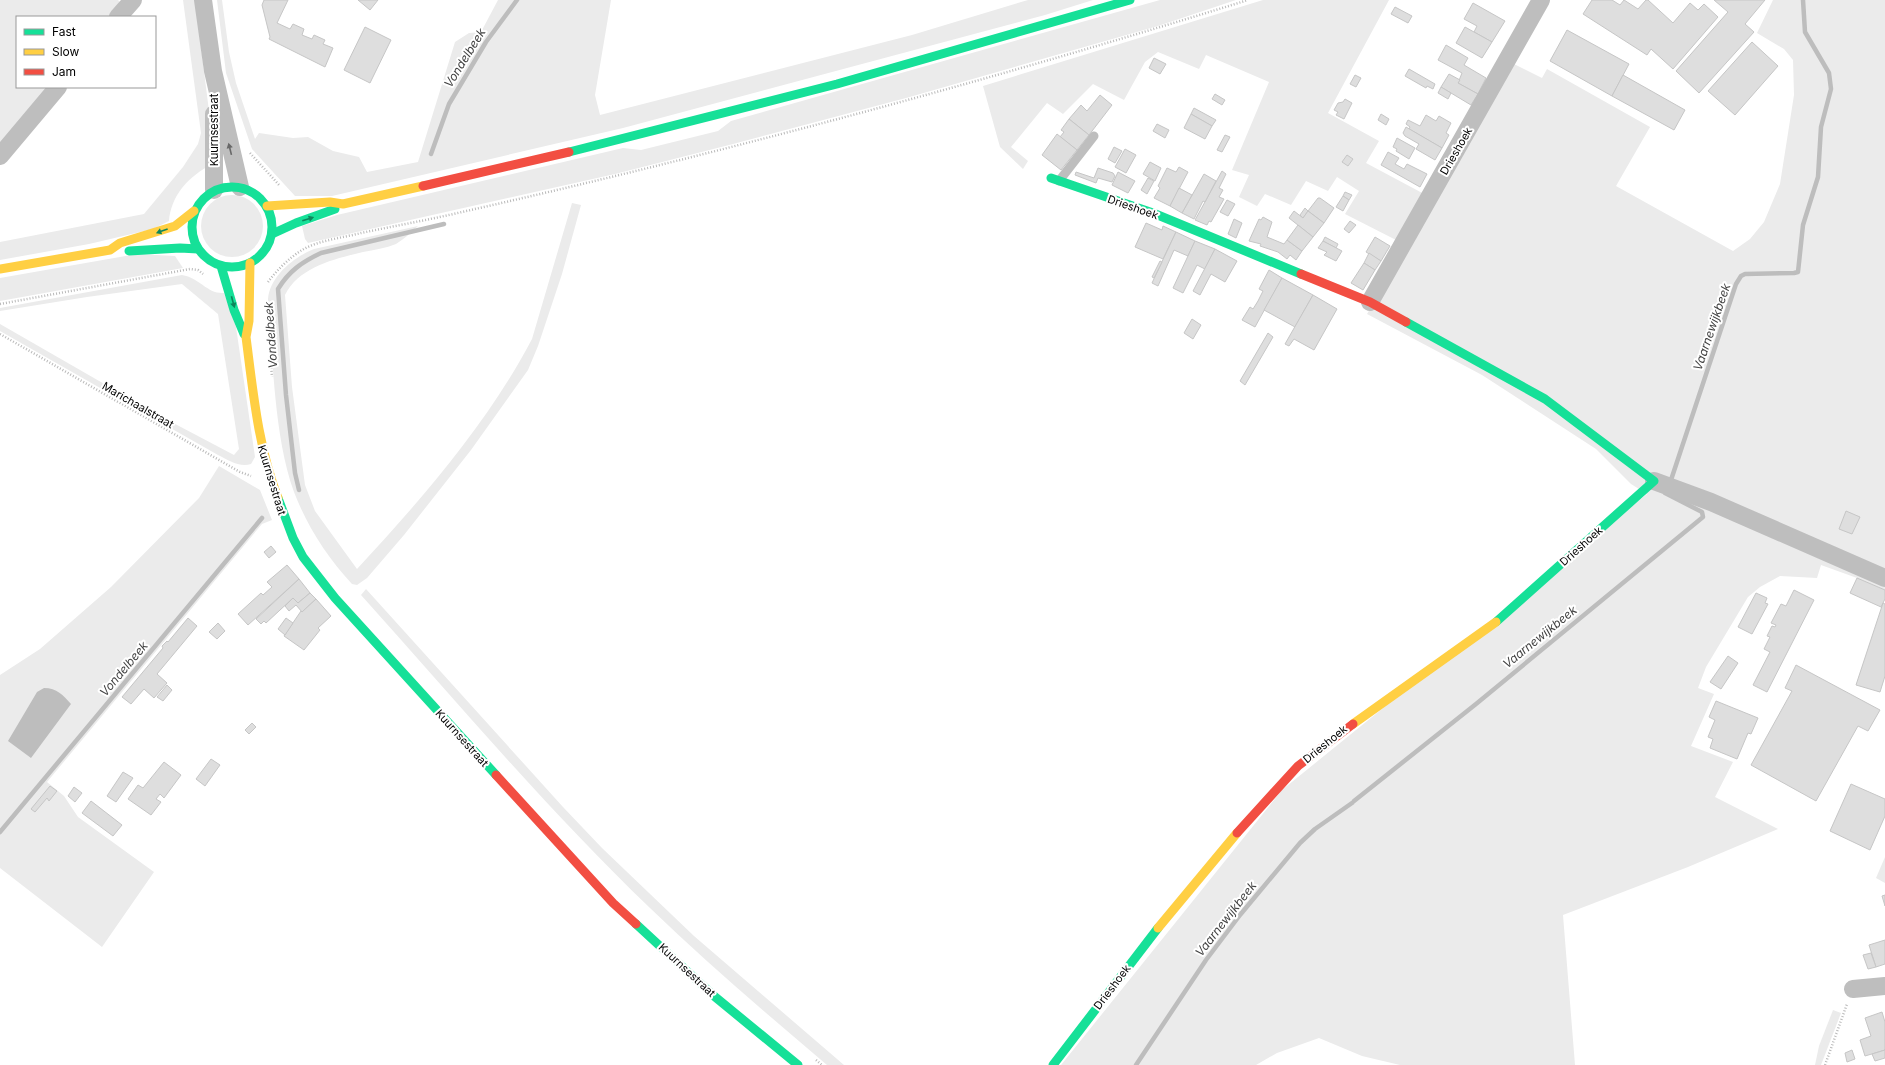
<svg xmlns="http://www.w3.org/2000/svg" width="1885" height="1065" font-family="Inter,sans-serif">
<rect width="100%" height="100%" fill="#fff"/>
<g fill="#ebebeb">
<path d="M 0,0 L 118,0 L 121,3 L 109,17 L 17,17 L 17,87 L 49,87 L 0,149 Z"/>
<path d="M 183,0 L 195,0 L 211,127 L 207,167 C 186,179 171,197 169,221 L 153,229 L 89,244 L 0,260 L 0,242 L 144,214 L 183,167 L 198,144 L 201,133 Z"/>
<path d="M 217,0 L 222,0 L 229,52 L 236,83 L 255,139 L 259,133 L 293,138 L 308,137 L 333,151 L 359,157 L 367,172 L 418,162 L 455,42 L 469,33 L 481,32 L 498,0 L 611,0 L 595,95 L 600,115 L 912,35 L 1028,0 L 1093,0 L 1045,15 L 623,128 L 332,196 L 295,196 L 252,149 L 226,73 Z"/>
<path d="M 1160,0 L 1236,0 L 1158,26 L 906,98 L 733,144 L 615,174 L 308,243 L 305,239 L 302,226 L 337,215 L 623,148 L 641,150 L 718,131 L 731,121 Z"/>
<path d="M 1263,0 L 1389,0 L 1328,113 L 1379,141 L 1366,163 L 1426,195 L 1398,241 L 1345,214 L 1359,191 L 1337,177 L 1328,191 L 1306,181 L 1291,205 L 1265,194 L 1257,206 L 1239,197 L 1249,175 L 1232,170 L 1269,82 L 1206,55 L 1199,69 L 1158,52 L 1145,62 L 1124,100 L 1093,84 L 1063,114 L 1047,103 L 1011,147 L 1028,161 L 1023,169 L 1000,147 L 983,86 Z"/>
<path d="M 1773,0 L 1885,0 L 1885,590 L 1857,578 L 1821,565 L 1817,578 L 1780,576 L 1760,587 L 1748,597 L 1706,667 L 1698,688 L 1714,694 L 1691,746 L 1733,762 L 1715,797 L 1778,829 L 1688,867 L 1563,915 L 1575,1065 L 1400,1065 L 1362,1056 L 1319,1038 L 1277,1053 L 1256,1065 L 1061,1065 L 1282,790 L 1647,494 L 1631,484 L 1596,449 L 1482,375 L 1367,314 L 1388,280 L 1512,63 L 1542,78 L 1547,69 L 1650,127 L 1616,186 L 1733,251 L 1750,239 L 1764,222 L 1780,184 L 1794,95 L 1793,60 L 1784,49 L 1757,33 Z"/>
<circle cx="232" cy="226" r="31"/>
<path d="M 572,203 L 581,205 L 562,274 L 538,346 L 528,370 L 471,450 L 404,535 L 367,578 L 357,585 L 352,584 C 327,557 307,526 294,492 C 274,436 273,359 268,299 C 270,276 294,257 314,249 L 418,226 C 411,233 404,239 396,244 C 386,248 374,250 363,252 C 334,259 299,267 285,295 L 292,387 L 305,485 L 315,511 L 357,569 C 421,500 488,423 532,339 Z"/>
<path d="M 137,254 L 175,256 L 183,268 L 0,301 L 0,278 Z"/>
<path d="M 182,275 C 200,278 207,294 224,293 L 236,327 L 255,457 L 251,464 C 240,468 228,460 218,455 L 0,331 L 0,324 L 160,416 L 234,455 L 239,449 L 218,314 L 182,284 L 87,297 L 0,311 L 0,308 Z"/>
<path d="M 219,466 L 260,490 L 272,520 L 262,524 L 47,782 L 64,796 L 78,817 L 154,872 L 102,947 L 0,868 L 0,675 L 40,649 L 111,587 L 199,498 Z"/>
<path d="M 366,589 L 563,807 L 602,848 L 694,936 L 844,1065 L 827,1065 C 767,1014 707,963 650,908 C 548,810 456,701 361,595 Z"/>
<path d="M 1885,857 L 1885,883 L 1876,878 Z"/>
<path d="M 1833,1010 L 1841,1013 L 1821,1065 L 1815,1065 L 1819,1046 Z"/>
</g>
<path fill="#bdbdbd" d="M 44,688 C 57,688 63,695 71,704 L 31,758 L 8,741 L 37,692 Z"/>
<g fill="none" stroke-linecap="round" stroke-linejoin="round">
<g stroke="#bdbdbd" stroke-width="4.5">
<path d="M 431,154 L 449,104 L 486,42 L 517,0"/>
<path d="M 1671,480 L 1731,299 L 1736,284 L 1741,276 L 1745,274 L 1794,273 L 1798,272 L 1803,225 L 1818,177 L 1821,127 L 1831,89 L 1829,73 L 1805,32 L 1803,0"/>
<path d="M 299,490 L 295,473 L 286,395 L 278,289 C 289,271 302,262 321,253 L 444,224"/>
<path d="M 1354,801 L 1476,704 L 1703,517 L 1702,512 L 1665,493"/>
<path d="M 0,832 L 262,518"/>
<path d="M 1136,1065 L 1206,960 L 1240,915 L 1300,843 L 1315,829 L 1352,803"/>
</g>
</g>
<g fill="#dedede" stroke="#c6c6c6">
<path d="M 264,0 L 288,0 L 277,23 L 290,29 L 293,24 L 304,29 L 302,35 L 312,39 L 314,35 L 325,40 L 323,44 L 333,48 L 325,67 L 269,39 L 270,37 L 262,5 Z"/>
<path d="M 358,0 L 378,0 L 370,10 Z"/>
<path d="M 1592,0 L 1612,0 L 1620,5 L 1624,0 L 1638,9 L 1646,0 L 1648,0 L 1673,23 L 1690,3 L 1698,10 L 1704,4 L 1718,17 L 1673,69 L 1651,49 L 1647,55 L 1583,14 Z"/>
<path d="M 1714,0 L 1765,0 L 1745,24 L 1754,32 L 1699,93 L 1676,71 L 1728,12 Z"/>
<path d="M 1473,3 L 1505,21 L 1492,42 L 1474,32 L 1477,26 L 1464,19 Z"/>
<path d="M 1395,7 L 1412,16 L 1408,23 L 1391,14 Z"/>
<path d="M 365,27 L 391,40 L 370,83 L 344,70 Z"/>
<path d="M 1465,27 L 1492,42 L 1482,58 L 1456,43 Z"/>
<path d="M 1567,30 L 1629,64 L 1612,96 L 1550,61 Z"/>
<path d="M 1752,42 L 1778,66 L 1735,115 L 1708,91 Z"/>
<path d="M 1446,45 L 1468,58 L 1464,65 L 1486,78 L 1478,94 L 1458,83 L 1462,73 L 1438,60 Z"/>
<path d="M 1154,58 L 1166,64 L 1160,74 L 1149,68 Z"/>
<path d="M 1409,69 L 1435,84 L 1433,89 L 1427,86 L 1426,88 L 1405,76 Z"/>
<path d="M 1449,74 L 1460,80 L 1458,83 L 1478,94 L 1471,105 L 1441,87 Z"/>
<path d="M 1355,75 L 1361,78 L 1356,87 L 1350,84 Z"/>
<path d="M 1623,75 L 1685,110 L 1674,130 L 1612,96 Z"/>
<path d="M 1441,87 L 1451,93 L 1448,99 L 1438,93 Z"/>
<path d="M 1215,94 L 1225,100 L 1222,105 L 1212,99 Z"/>
<path d="M 1100,95 L 1112,105 L 1089,135 L 1069,119 L 1081,105 L 1087,111 Z"/>
<path d="M 1345,99 L 1352,103 L 1344,119 L 1336,115 L 1338,112 L 1334,110 L 1338,103 L 1343,102 Z"/>
<path d="M 1194,108 L 1216,120 L 1212,126 L 1191,114 Z"/>
<path d="M 1191,114 L 1212,126 L 1205,139 L 1184,128 Z"/>
<path d="M 1381,114 L 1389,119 L 1386,125 L 1378,120 Z"/>
<path d="M 1426,115 L 1436,121 L 1439,116 L 1451,123 L 1446,133 L 1449,135 L 1442,148 L 1409,129 L 1410,127 L 1406,124 L 1408,120 L 1420,126 Z"/>
<path d="M 1069,119 L 1089,135 L 1077,150 L 1060,137 L 1064,132 L 1061,130 Z"/>
<path d="M 1157,124 L 1169,130 L 1165,138 L 1153,131 Z"/>
<path d="M 1406,127 L 1442,148 L 1435,160 L 1416,149 L 1419,144 L 1405,136 L 1403,133 Z"/>
<path d="M 1057,134 L 1077,150 L 1061,170 L 1042,155 Z"/>
<path d="M 1225,135 L 1230,137 L 1222,152 L 1217,150 Z"/>
<path d="M 1397,138 L 1415,148 L 1409,159 L 1396,151 L 1397,149 L 1393,147 Z"/>
<path d="M 1114,147 L 1122,151 L 1115,163 L 1108,159 Z"/>
<path d="M 1125,149 L 1136,155 L 1126,173 L 1115,167 Z"/>
<path d="M 1388,152 L 1399,158 L 1395,164 L 1404,169 L 1407,164 L 1427,174 L 1420,187 L 1381,165 Z"/>
<path d="M 1347,155 L 1353,159 L 1348,166 L 1342,162 Z"/>
<path d="M 1150,162 L 1161,168 L 1155,181 L 1143,174 Z"/>
<path d="M 1179,167 L 1188,172 L 1170,206 L 1154,198 L 1160,188 L 1158,186 L 1167,168 L 1176,172 Z"/>
<path d="M 1098,168 L 1113,173 L 1115,176 L 1112,182 L 1098,178 L 1096,183 L 1075,175 L 1076,172 L 1094,178 Z"/>
<path d="M 1222,171 L 1226,174 L 1219,188 L 1223,190 L 1219,197 L 1224,199 L 1211,222 L 1209,221 L 1207,225 L 1195,220 Z"/>
<path d="M 1118,172 L 1135,181 L 1128,193 L 1112,185 Z"/>
<path d="M 1204,174 L 1216,181 L 1205,202 L 1203,201 L 1194,219 L 1182,213 Z"/>
<path d="M 1148,178 L 1154,181 L 1147,194 L 1141,190 Z"/>
<path d="M 1179,188 L 1192,195 L 1182,213 L 1170,206 Z"/>
<path d="M 1345,192 L 1352,195 L 1349,200 L 1343,196 Z"/>
<path d="M 1343,196 L 1349,200 L 1343,211 L 1336,207 Z"/>
<path d="M 1318,198 L 1320,198 L 1334,208 L 1324,223 L 1308,211 Z"/>
<path d="M 1227,200 L 1235,204 L 1228,216 L 1220,212 Z"/>
<path d="M 1305,208 L 1308,211 L 1303,218 L 1300,215 Z"/>
<path d="M 1294,211 L 1303,218 L 1308,211 L 1324,223 L 1313,237 L 1289,218 Z"/>
<path d="M 1263,217 L 1272,222 L 1267,237 L 1284,244 L 1287,240 L 1302,251 L 1296,260 L 1290,255 L 1287,259 L 1278,252 L 1260,246 L 1261,244 L 1249,241 L 1259,219 L 1261,220 Z"/>
<path d="M 1234,219 L 1242,223 L 1236,238 L 1228,234 Z"/>
<path d="M 1350,221 L 1356,225 L 1349,233 L 1344,229 Z"/>
<path d="M 1146,223 L 1162,230 L 1163,226 L 1176,232 L 1163,259 L 1135,247 Z"/>
<path d="M 1298,225 L 1313,237 L 1302,251 L 1287,240 Z"/>
<path d="M 1176,232 L 1195,241 L 1188,256 L 1174,250 L 1158,286 L 1152,283 Z"/>
<path d="M 1325,237 L 1338,244 L 1336,248 L 1323,241 Z"/>
<path d="M 1375,237 L 1390,246 L 1381,261 L 1366,252 Z"/>
<path d="M 1195,241 L 1215,249 L 1205,269 L 1197,265 L 1183,293 L 1173,288 Z"/>
<path d="M 1323,241 L 1342,251 L 1336,261 L 1324,255 L 1327,252 L 1318,248 Z"/>
<path d="M 1215,249 L 1237,261 L 1225,282 L 1211,274 L 1200,295 L 1193,291 Z"/>
<path d="M 1369,253 L 1381,261 L 1375,270 L 1364,263 Z"/>
<path d="M 1160,261 L 1162,262 L 1154,278 L 1152,277 Z"/>
<path d="M 1364,263 L 1375,270 L 1363,290 L 1351,283 Z"/>
<path d="M 1269,270 L 1282,278 L 1255,327 L 1242,320 L 1250,307 L 1253,309 L 1258,301 L 1263,291 L 1259,289 Z"/>
<path d="M 1282,278 L 1313,295 L 1295,327 L 1264,310 Z"/>
<path d="M 1313,295 L 1337,309 L 1314,350 L 1294,339 L 1289,346 L 1285,344 Z"/>
<path d="M 1192,319 L 1201,325 L 1193,339 L 1184,333 Z"/>
<path d="M 1268,333 L 1273,337 L 1245,385 L 1240,381 Z"/>
<path d="M 1846,511 L 1860,517 L 1852,534 L 1839,529 Z"/>
<path d="M 271,546 L 276,552 L 269,558 L 264,552 Z"/>
<path d="M 287,565 L 299,579 L 248,625 L 238,614 L 261,593 L 263,595 L 272,587 L 267,582 Z"/>
<path d="M 1857,578 L 1885,590 L 1885,599 L 1881,607 L 1850,593 Z"/>
<path d="M 299,579 L 310,593 L 298,603 L 293,598 L 266,623 L 264,621 L 261,624 L 256,619 Z"/>
<path d="M 1794,590 L 1814,600 L 1767,692 L 1753,685 L 1770,652 L 1764,649 L 1770,637 L 1767,636 L 1772,626 L 1775,627 L 1776,625 L 1771,623 L 1781,604 L 1786,606 Z"/>
<path d="M 310,593 L 316,599 L 302,612 L 296,605 L 289,611 L 285,606 L 293,598 L 298,603 Z"/>
<path d="M 1756,593 L 1767,598 L 1765,603 L 1768,604 L 1752,634 L 1738,627 Z"/>
<path d="M 316,599 L 331,616 L 318,628 L 320,630 L 304,650 L 284,636 L 301,611 L 302,612 Z"/>
<path d="M 1883,603 L 1885,604 L 1885,676 L 1880,692 L 1856,685 Z"/>
<path d="M 188,618 L 197,626 L 157,674 L 167,683 L 154,698 L 144,689 L 131,704 L 122,697 L 163,648 L 162,646 L 167,641 L 168,642 Z"/>
<path d="M 286,618 L 293,623 L 285,635 L 278,629 Z"/>
<path d="M 218,623 L 225,631 L 217,639 L 209,632 Z"/>
<path d="M 1728,656 L 1738,663 L 1721,689 L 1710,682 Z"/>
<path d="M 1796,665 L 1880,710 L 1868,731 L 1858,726 L 1816,801 L 1751,765 L 1792,691 L 1785,688 Z"/>
<path d="M 167,685 L 172,690 L 163,701 L 157,697 Z"/>
<path d="M 1716,701 L 1758,718 L 1751,734 L 1748,733 L 1737,759 L 1710,748 L 1713,739 L 1708,737 L 1715,720 L 1709,717 Z"/>
<path d="M 252,723 L 256,727 L 249,734 L 245,730 Z"/>
<path d="M 211,759 L 220,765 L 205,786 L 196,779 Z"/>
<path d="M 164,762 L 181,775 L 164,798 L 160,794 L 156,799 L 161,802 L 151,815 L 128,799 L 138,785 L 143,788 Z"/>
<path d="M 123,772 L 133,778 L 116,802 L 107,796 Z"/>
<path d="M 1851,784 L 1885,799 L 1885,816 L 1870,850 L 1830,831 Z"/>
<path d="M 50,786 L 57,791 L 49,801 L 47,798 L 35,812 L 31,809 Z"/>
<path d="M 74,787 L 82,793 L 75,802 L 68,796 Z"/>
<path d="M 91,801 L 122,825 L 113,836 L 82,813 Z"/>
<path d="M 1885,895 L 1885,906 L 1882,896 Z"/>
<path d="M 1885,940 L 1885,964 L 1876,967 L 1869,945 Z"/>
<path d="M 1871,953 L 1876,967 L 1868,969 L 1863,955 Z"/>
<path d="M 1882,1012 L 1885,1022 L 1885,1050 L 1865,1056 L 1860,1040 L 1871,1036 L 1865,1018 Z"/>
<path d="M 1852,1050 L 1855,1059 L 1847,1062 L 1845,1053 Z"/>
<path d="M 1885,1050 L 1885,1058 L 1875,1061 L 1872,1054 Z"/>
</g>
<g fill="none" stroke-linecap="round" stroke-linejoin="round">
<g stroke="#b9b9b9" stroke-width="2.5" stroke-dasharray="1 2" stroke-linecap="butt">
<path d="M 250,153 L 280,186"/>
<path d="M 268,282 C 277,270 289,258 302,250 C 319,240 342,238 361,233 C 394,226 428,220 462,212 C 727,152 988,81 1248,0"/>
<path d="M 0,304 L 190,269 L 198,270 L 203,274"/>
<path d="M 268,326 L 272,377"/>
<path d="M 0,334 L 240,472 L 251,476"/>
<path d="M 816,1060 L 822,1065"/>
<path d="M 1825,1065 L 1847,1004"/>
</g>
<path stroke="#bebebe" stroke-width="9" d="M 1059,181 L 1094,136"/>
<g stroke="#bebebe" stroke-width="18">
<path d="M 203,0 L 213,71 L 240,187"/>
<path d="M 118,17 L 133,0"/>
<path d="M 0,156 L 58,87"/>
<path d="M 214,190 L 214,114"/>
<path d="M 1370,302 L 1541,0"/>
<path d="M 1654,481 L 1711,502 L 1885,578"/>
<path d="M 1853,989 L 1885,986"/>
</g>
<g stroke="#16e098" stroke-width="9">
<path d="M 569,152 L 837,84 L 1130,0"/>
<path d="M 1051,178 L 1153,213 L 1301,274"/>
<circle cx="232" cy="227" r="40"/>
<path d="M 272,234 L 296,223 L 335,209"/>
<path d="M 129,251 L 180,248 L 198,249"/>
<path d="M 221,266 L 234,310 L 244,334"/>
<path d="M 1406,322 L 1545,399 L 1654,481 L 1496,622"/>
<path d="M 278,498 L 293,538 L 303,557 L 335,598 L 496,775"/>
<path d="M 636,924 L 714,996 L 798,1065"/>
<path d="M 1053,1065 L 1158,928"/>
</g>
<g stroke="#ffcf43" stroke-width="9">
<path d="M 267,206 L 330,202 L 343,204 L 423,186"/>
<path d="M 250,263 L 249,321 L 246,337 C 253,391 258,447 278,498"/>
<path d="M 0,269 L 110,250 L 120,243 L 175,226 L 194,211"/>
<path d="M 1353,724 L 1496,622"/>
<path d="M 1158,928 L 1237,833"/>
</g>
<g stroke="#f24e42" stroke-width="9">
<path d="M 423,186 L 569,152"/>
<path d="M 1301,274 L 1370,302 L 1406,322"/>
<path d="M 496,775 L 613,903 L 636,924"/>
<path d="M 1237,833 L 1298,766 L 1353,724"/>
</g>
</g>
<defs><path id="oneway-solid" d="M-6-.8H1V-3.2L6.5 0L1 3.2V.8H-6Z"/></defs>
<use fill="#686868" href="#oneway-solid" transform="translate(230 149) rotate(-104)"/>
<g fill="#0d865b">
<use href="#oneway-solid" transform="translate(308 219) rotate(-18)"/>
<use href="#oneway-solid" transform="translate(162 231) rotate(160)"/>
<use href="#oneway-solid" transform="translate(233 302) rotate(75)"/>
</g>
<g text-anchor="middle" stroke-width="4" stroke-linejoin="round" paint-order="stroke">
<g font-size="11" fill="#000" stroke="#fff">
<text transform="translate(214 130) rotate(-90)" y="4">Kuurnsestraat</text>
<text transform="translate(1456 151) rotate(-60)" y="4">Drieshoek</text>
<text transform="translate(1133 207) rotate(19)" y="4">Drieshoek</text>
<text transform="translate(138 405) rotate(30)" y="4">Marichaalstraat</text>
<text transform="translate(272 480) rotate(73)" y="4">Kuurnsestraat</text>
<text transform="translate(1581 546) rotate(-42)" y="4">Drieshoek</text>
<text transform="translate(462 738) rotate(48)" y="4">Kuurnsestraat</text>
<text transform="translate(1325 744) rotate(-39)" y="4">Drieshoek</text>
<text transform="translate(687 970) rotate(43)" y="4">Kuurnsestraat</text>
<text transform="translate(1112 987) rotate(-53)" y="4">Drieshoek</text>
</g>
<g font-size="12" font-style="italic" fill="#424242" stroke="#fff">
<text transform="translate(465 58) rotate(-58)" y="4">Vondelbeek</text>
<text transform="translate(1712 327) rotate(-71)" y="4">Vaarnewijkbeek</text>
<text transform="translate(271 335) rotate(-94)" y="4">Vondelbeek</text>
<text transform="translate(1540 637) rotate(-39)" y="4">Vaarnewijkbeek</text>
<text transform="translate(124 669) rotate(-50)" y="4">Vondelbeek</text>
<text transform="translate(1226 919) rotate(-52)" y="4">Vaarnewijkbeek</text>
</g>
</g>
<rect x="16" y="16" width="140" height="72" fill="#ffffff" stroke="#999999"/>
<rect x="24" y="29" width="20" height="6" fill="#16e098" stroke="#999999"/>
<text x="52" y="36" font-size="12" fill="#000000">Fast</text>
<rect x="24" y="49" width="20" height="6" fill="#ffcf43" stroke="#999999"/>
<text x="52" y="56" font-size="12" fill="#000000">Slow</text>
<rect x="24" y="69" width="20" height="6" fill="#f24e42" stroke="#999999"/>
<text x="52" y="76" font-size="12" fill="#000000">Jam</text>
</svg>
